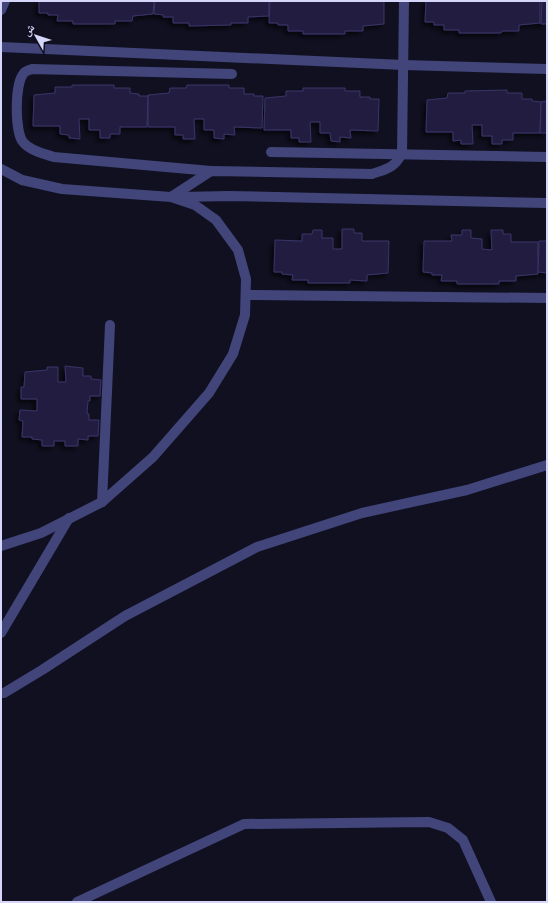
<svg xmlns="http://www.w3.org/2000/svg" width="548" height="903" font-family="Raleway,'Noto Naskh Arabic',sans-serif">
<defs>
<filter id="shadow"><feDropShadow dx="-3.5" dy="3.5" stdDeviation="2" flood-color="#0009"/></filter>
</defs>
<rect width="100%" height="100%" fill="#111021"/>
<g fill="#221f3f" stroke="#383468" filter="url(#shadow)">
<path d="M 39,1 L 154,1 L 153,14 L 133,16 L 132,21 L 115,21 L 115,24 L 73,24 L 73,21 L 57,21 L 58,15 L 48,15 L 48,13 L 39,13 Z"/>
<path d="M 155,1 L 269,1 L 269,16 L 248,17 L 248,23 L 231,23 L 231,25 L 189,26 L 189,23 L 173,23 L 173,17 L 163,17 L 164,15 L 154,14 Z"/>
<path d="M 270,1 L 384,1 L 384,24 L 363,26 L 363,31 L 345,31 L 345,34 L 303,34 L 303,31 L 288,31 L 288,25 L 278,25 L 278,23 L 269,23 Z"/>
<path d="M 426,1 L 540,1 L 540,23 L 519,25 L 519,31 L 502,31 L 501,33 L 459,33 L 459,30 L 444,30 L 444,25 L 434,25 L 434,22 L 425,22 Z"/>
<path d="M 542,1 L 547,1 L 547,24 L 541,24 Z"/>
<path d="M 72,85 L 114,85 L 114,88 L 130,88 L 130,93 L 139,94 L 139,96 L 148,96 L 147,127 L 120,127 L 120,134 L 110,134 L 110,138 L 100,138 L 100,130 L 89,130 L 89,119 L 79,119 L 80,139 L 69,138 L 69,135 L 60,134 L 60,126 L 33,126 L 34,95 L 55,93 L 55,87 L 72,87 Z"/>
<path d="M 187,85 L 229,85 L 229,88 L 244,88 L 244,94 L 254,94 L 254,96 L 263,96 L 262,128 L 234,127 L 235,135 L 224,134 L 224,139 L 214,138 L 214,130 L 204,130 L 204,119 L 194,119 L 195,139 L 183,139 L 183,135 L 175,135 L 175,127 L 148,127 L 148,95 L 169,93 L 170,88 L 186,88 Z"/>
<path d="M 303,88 L 345,88 L 345,91 L 360,91 L 360,97 L 370,97 L 370,99 L 379,99 L 378,131 L 350,130 L 351,138 L 340,137 L 340,142 L 331,141 L 330,133 L 320,133 L 320,122 L 310,122 L 311,142 L 299,142 L 299,138 L 291,138 L 291,130 L 264,130 L 265,98 L 286,96 L 286,91 L 303,91 Z"/>
<path d="M 507,90 L 507,93 L 522,93 L 522,99 L 532,99 L 532,101 L 541,102 L 540,133 L 513,133 L 513,140 L 502,140 L 502,144 L 492,144 L 492,136 L 482,136 L 482,125 L 472,125 L 473,144 L 461,144 L 461,140 L 453,141 L 453,132 L 426,132 L 427,100 L 447,98 L 448,93 L 465,93 L 465,91 Z"/>
<path d="M 547,101 L 547,133 L 540,133 L 541,102 Z"/>
<path d="M 342,229 L 354,229 L 354,233 L 362,233 L 362,241 L 389,241 L 388,273 L 367,275 L 367,281 L 350,280 L 350,283 L 308,283 L 308,280 L 292,280 L 293,275 L 282,274 L 282,272 L 274,272 L 275,240 L 302,241 L 302,234 L 312,234 L 313,230 L 322,230 L 322,238 L 333,238 L 333,249 L 342,249 Z"/>
<path d="M 462,230 L 471,230 L 471,238 L 482,239 L 482,249 L 492,250 L 491,230 L 503,230 L 503,234 L 511,234 L 511,242 L 538,242 L 538,274 L 516,276 L 516,281 L 499,281 L 499,284 L 457,284 L 457,281 L 441,281 L 442,275 L 432,275 L 432,273 L 423,272 L 424,241 L 452,241 L 451,235 L 462,235 Z"/>
<path d="M 539,241 L 547,241 L 547,275 L 547,273 L 538,272 Z"/>
<path d="M 65,366 L 83,368 L 83,376 L 91,376 L 91,379 L 101,380 L 100,396 L 90,396 L 90,401 L 88,401 L 87,414 L 89,414 L 89,420 L 99,420 L 98,436 L 88,436 L 88,440 L 78,439 L 78,446 L 65,446 L 65,441 L 54,441 L 54,446 L 42,446 L 42,440 L 32,439 L 32,437 L 22,437 L 23,421 L 19,420 L 20,410 L 37,411 L 37,399 L 21,399 L 21,387 L 24,387 L 25,372 L 47,370 L 47,367 L 58,367 L 58,382 L 66,382 Z"/>
</g>
<g fill="none" stroke-linecap="round" stroke-linejoin="round">
<g stroke="#41457a" stroke-width="10">
<path d="M 1,10 L 5,1"/>
<path d="M 1,47 L 404,65 L 547,69"/>
<path d="M 271,152 L 547,157"/>
<path d="M 1,169 L 22,180 L 62,189 L 171,197 L 195,205 L 216,220 L 238,250 L 246,279 L 245,315 L 233,354 L 209,393 L 153,457 L 102,502 L 41,533 L 1,546"/>
<path d="M 211,171 L 54,157 C 45,154 30,151 23,142 C 15,132 14,84 24,73 C 25,71 29,70 32,69 L 232,74"/>
<path d="M 171,197 L 211,171 L 372,174 C 386,169 395,168 402,153 L 404,1"/>
<path d="M 179,197 L 229,196 L 547,203"/>
<path d="M 246,295 L 547,298"/>
<path d="M 102,502 L 110,325"/>
<path d="M 1,633 L 69,518"/>
<path d="M 1,693 L 4,693 L 42,670 L 125,616 L 257,547 L 362,513 L 467,490 L 547,465"/>
<path d="M 77,902 L 244,824 L 429,822 L 448,828 L 463,840 L 491,902"/>
</g>
</g>
<rect width="548" height="903" fill="none" stroke="#d6d5fa" stroke-width="4"/>
<g transform="translate(36 36) rotate(309)" stroke="#111021" stroke-width="3" paint-order="stroke">
<path d="M0-3L7 15L0 10L-7 15Z" fill="#d6d5fa"/>
<text y="-6" font-size="11" font-weight="bold" text-anchor="middle" fill="#d6d5fa">ش</text>
</g>
</svg>
